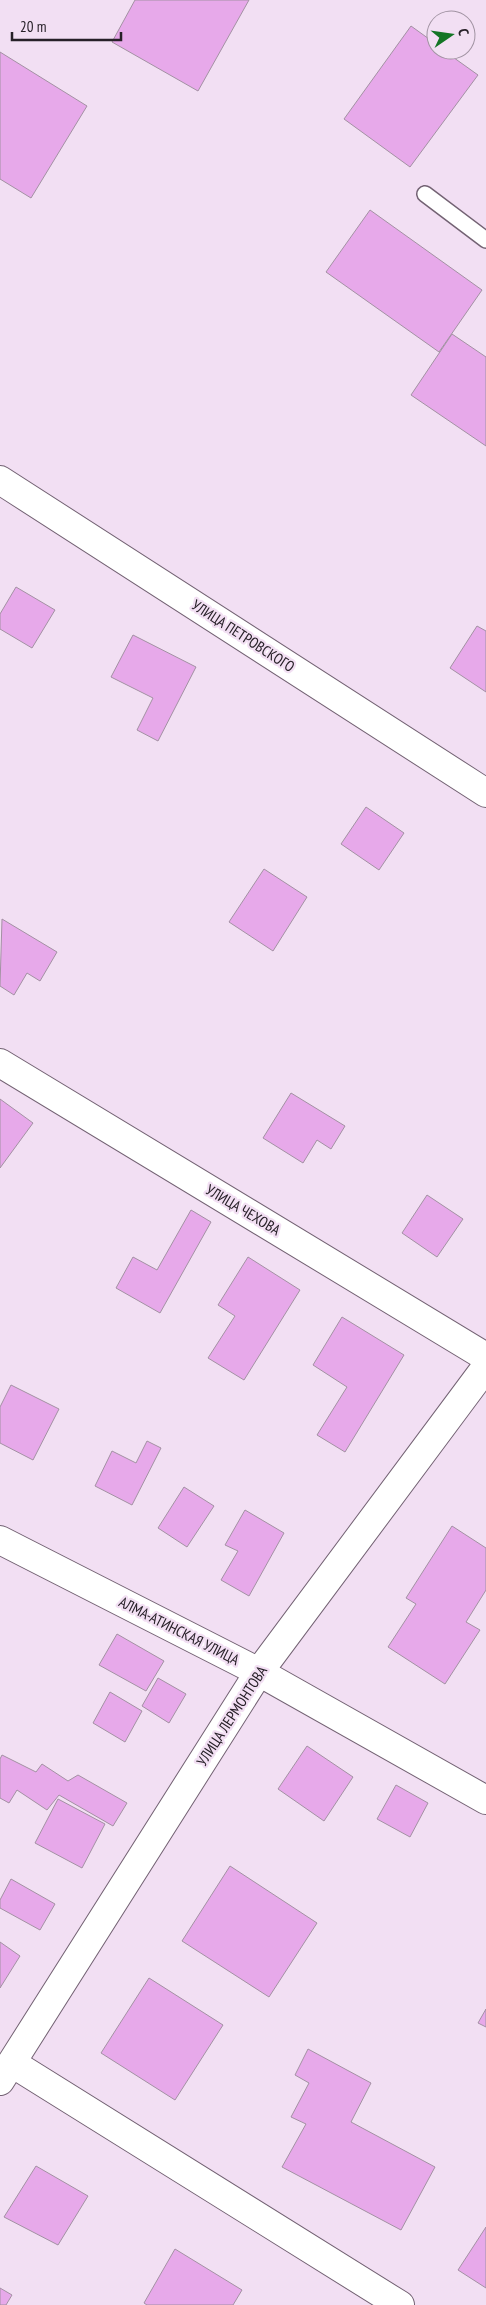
<svg xmlns="http://www.w3.org/2000/svg" width="486" height="2305" font-family="'PT Sans Narrow',sans-serif">
<rect width="100%" height="100%" fill="#f2dff3"/>
<g fill="#e7a9ea" stroke="#a391a3">
<path d="M 135,0 L 249,0 L 198,91 L 112,42 Z"/>
<path d="M 411,26 L 436,44 L 436,50 L 443,50 L 478,75 L 410,167 L 344,119 Z"/>
<path d="M 0,52 L 87,106 L 31,198 L 0,179 Z"/>
<path d="M 370,210 L 482,290 L 439,352 L 326,272 Z"/>
<path d="M 452,334 L 486,357 L 486,446 L 411,395 Z"/>
<path d="M 16,587 L 55,610 L 32,648 L 0,629 L 0,614 Z"/>
<path d="M 477,626 L 486,631 L 486,692 L 450,668 Z"/>
<path d="M 133,635 L 196,667 L 158,741 L 137,730 L 153,698 L 111,677 Z"/>
<path d="M 366,807 L 404,833 L 379,870 L 341,844 Z"/>
<path d="M 264,869 L 307,897 L 273,951 L 229,922 Z"/>
<path d="M 2,919 L 57,952 L 40,981 L 27,973 L 14,995 L 0,986 Z"/>
<path d="M 291,1093 L 345,1126 L 331,1149 L 317,1140 L 303,1163 L 263,1138 Z"/>
<path d="M 0,1099 L 33,1123 L 0,1168 Z"/>
<path d="M 427,1195 L 463,1219 L 437,1257 L 402,1233 Z"/>
<path d="M 191,1210 L 211,1222 L 160,1313 L 116,1288 L 133,1257 L 157,1270 Z"/>
<path d="M 248,1257 L 300,1290 L 244,1380 L 208,1358 L 235,1316 L 218,1305 Z"/>
<path d="M 342,1317 L 404,1355 L 345,1452 L 317,1435 L 347,1387 L 313,1365 Z"/>
<path d="M 11,1385 L 59,1409 L 33,1460 L 0,1443 L 0,1407 Z"/>
<path d="M 147,1441 L 161,1448 L 132,1505 L 95,1486 L 112,1451 L 136,1463 Z"/>
<path d="M 184,1487 L 214,1506 L 187,1547 L 158,1528 Z"/>
<path d="M 245,1510 L 284,1533 L 249,1596 L 221,1580 L 238,1551 L 225,1545 Z"/>
<path d="M 452,1526 L 486,1548 L 486,1590 L 466,1622 L 480,1630 L 445,1684 L 388,1647 L 416,1604 L 406,1598 Z"/>
<path d="M 117,1634 L 164,1661 L 146,1691 L 99,1665 Z"/>
<path d="M 158,1678 L 186,1694 L 169,1723 L 142,1706 Z"/>
<path d="M 110,1692 L 142,1711 L 125,1742 L 93,1723 Z"/>
<path d="M 307,1746 L 353,1777 L 324,1821 L 278,1789 Z"/>
<path d="M 2,1755 L 36,1772 L 42,1764 L 68,1781 L 78,1775 L 127,1803 L 113,1826 L 59,1795 L 47,1810 L 17,1790 L 9,1803 L 0,1798 L 0,1759 Z"/>
<path d="M 396,1785 L 428,1803 L 410,1837 L 377,1819 Z"/>
<path d="M 58,1799 L 105,1824 L 82,1868 L 35,1843 Z"/>
<path d="M 230,1866 L 317,1923 L 269,1997 L 182,1941 Z"/>
<path d="M 11,1879 L 55,1904 L 40,1930 L 0,1908 L 0,1900 Z"/>
<path d="M 0,1942 L 20,1956 L 0,1988 Z"/>
<path d="M 149,1978 L 223,2025 L 175,2100 L 101,2053 Z"/>
<path d="M 486,2009 L 486,2027 L 478,2023 Z"/>
<path d="M 308,2049 L 371,2083 L 351,2122 L 435,2167 L 401,2230 L 282,2167 L 306,2124 L 291,2117 L 309,2083 L 295,2075 Z"/>
<path d="M 36,2166 L 88,2196 L 58,2245 L 4,2217 Z"/>
<path d="M 486,2227 L 486,2288 L 458,2270 Z"/>
<path d="M 175,2249 L 242,2290 L 233,2305 L 147,2305 L 144,2303 Z"/>
<path d="M 0,2288 L 12,2295 L 6,2305 L 0,2305 Z"/>
</g>
<g fill="none" stroke-linecap="round" stroke-linejoin="round">
<defs>
<path id="lane" d="M 425,194 L 486,240"/>
<g id="street">
<path d="M 0,480 L 486,793"/>
<path d="M 0,1540 L 259,1672 L 486,1800"/>
<path d="M 12,2063 L 400,2305"/>
<path d="M 0,2081 L 259,1672 L 486,1367"/>
</g>
<path id="secondary" d="M 0,1063 L 486,1357"/>
</defs>
<use href="#lane" stroke="#736273" stroke-width="18"/>
<use href="#street" stroke="#736273" stroke-width="30"/>
<use href="#secondary" stroke="#736273" stroke-width="30"/>
<use href="#lane" stroke="#fff" stroke-width="15"/>
<use href="#street" stroke="#fff" stroke-width="28"/>
<use href="#secondary" stroke="#fff" stroke-width="28"/>
</g>
<g text-anchor="middle" stroke-width="4.5" stroke-linejoin="round" paint-order="stroke">
<g font-size="15" fill="#272028" stroke="#f2dff3">
<text transform="translate(243 636) rotate(33)" y="5">УЛИЦА ПЕТРОВСКОГО</text>
<text transform="translate(243 1210) rotate(31)" y="5">УЛИЦА ЧЕХОВА</text>
<text transform="translate(179 1631) rotate(27)" y="5">АЛМА-АТИНСКАЯ УЛИЦА</text>
<text transform="translate(232 1716) rotate(-57)" y="5">УЛИЦА ЛЕРМОНТОВА</text>
</g>
</g>
<g transform="translate(451 35) rotate(77)"><circle r="24" fill="#f2dff3" stroke="#a193a2"/>
<path d="M0-4L9 19L0 12L-9 19Z" fill="#147525"/>
<text y="-8" font-size="14" font-weight="bold" text-anchor="middle" fill="#272028">С</text>
</g>
<path d="M12 32v8h109v-8" fill="none" stroke="#272028" stroke-width="2.5"/>
<text x="20" y="32" font-size="15" fill="#272028" stroke="#f2dff3" stroke-width="4" paint-order="stroke">20 m</text>
</svg>
